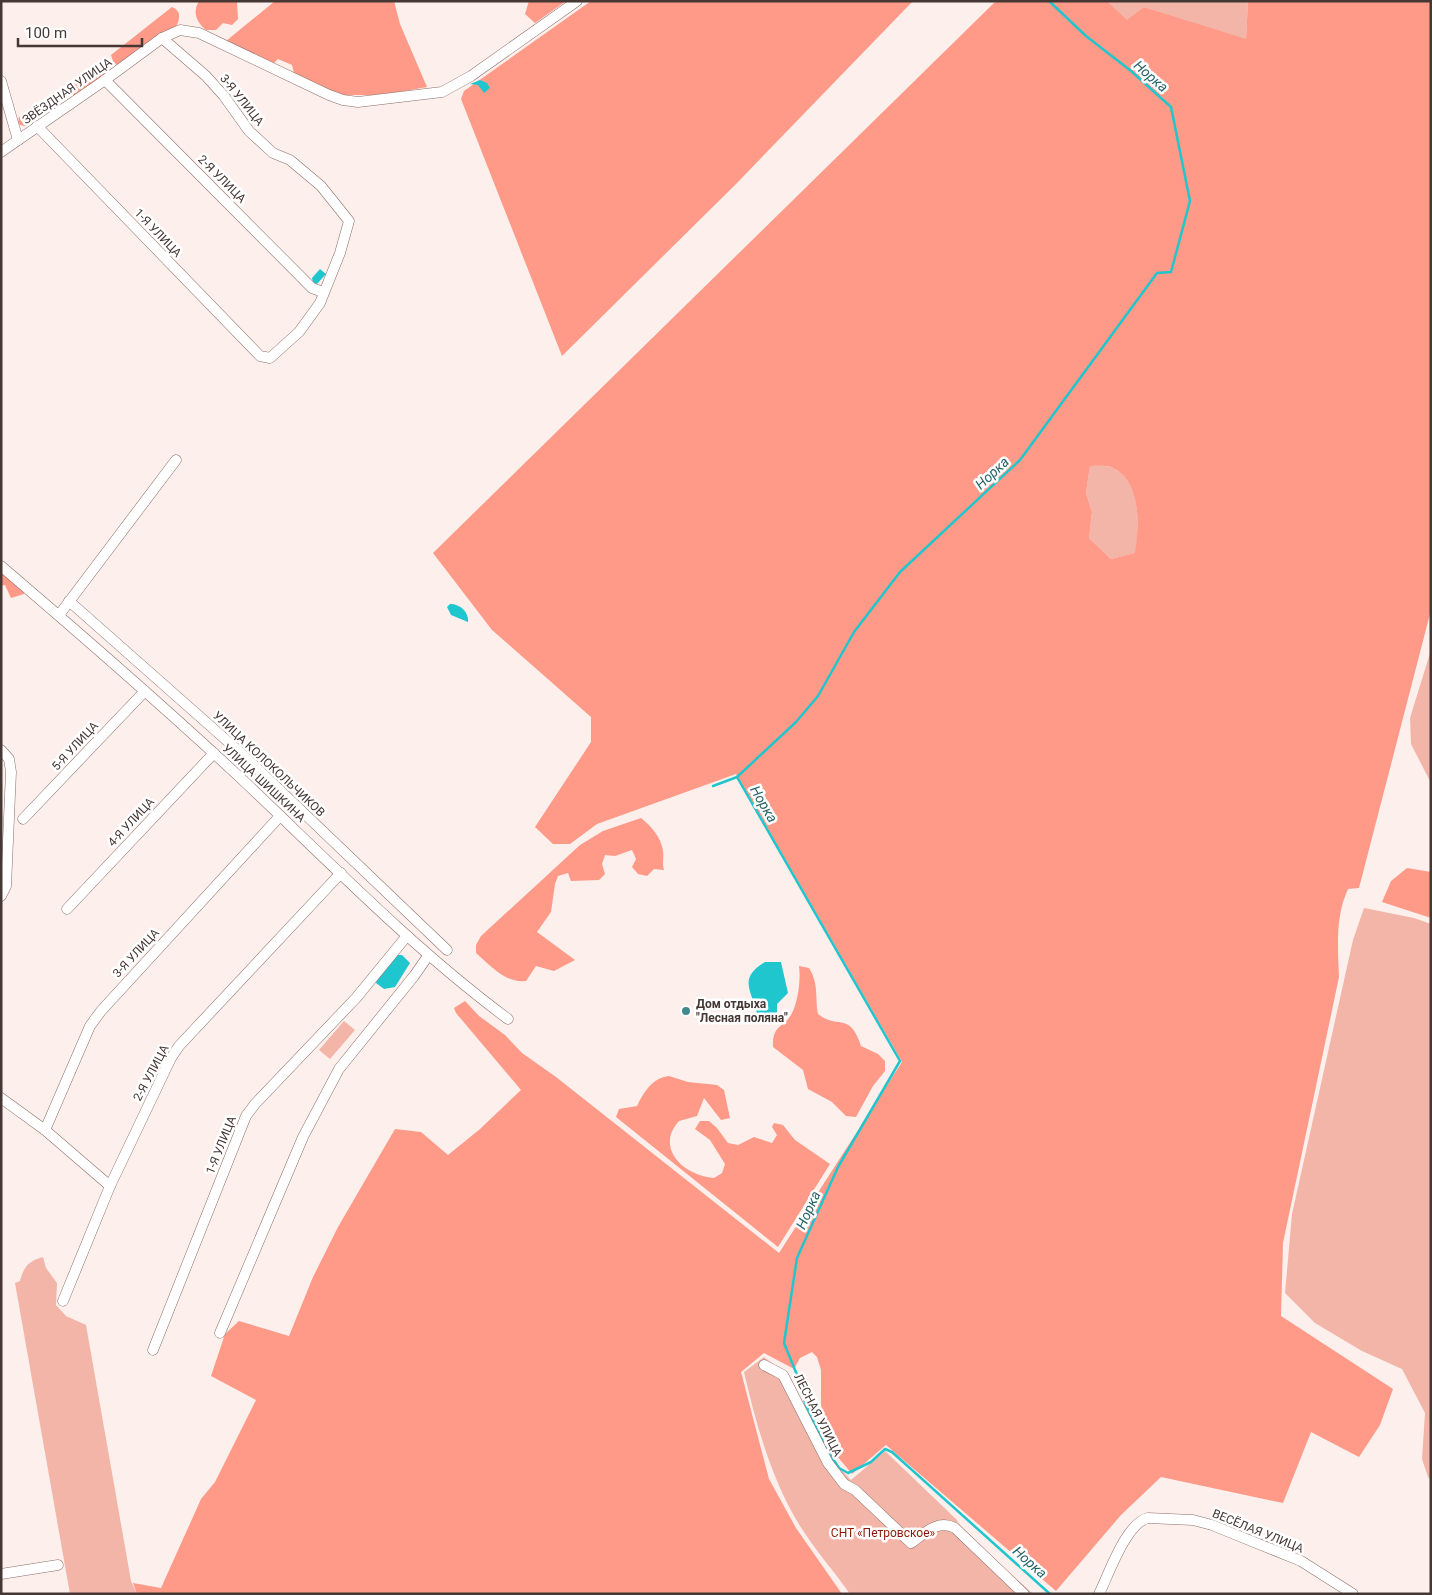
<svg xmlns="http://www.w3.org/2000/svg" width="1432" height="1595" font-family="Roboto,sans-serif">
<rect width="100%" height="100%" fill="#fdefec"/>
<g fill="#f3b5a8">
<path d="M 1107,1 L 1248,1 L 1246,40 L 1144,7 L 1127,21 Z"/>
<path d="M 1090,465 C 1097,466 1107,465 1113,468 C 1143,483 1138,526 1136,553 L 1111,559 L 1089,538 L 1092,512 L 1086,493 Z"/>
<path d="M 1431,650 L 1431,783 L 1411,744 L 1410,718 Z"/>
<path d="M 1364,908 L 1414,918 L 1431,924 L 1431,1480 L 1428,1477 L 1422,1459 L 1425,1413 L 1402,1369 L 1362,1351 L 1315,1323 L 1285,1293 L 1292,1214 L 1353,940 Z"/>
<path d="M 344,1021 L 355,1030 L 330,1059 L 319,1050 Z"/>
<path d="M 43,1257 L 46,1268 L 57,1283 L 56,1305 L 66,1316 L 86,1325 L 131,1581 L 137,1594 L 70,1594 L 15,1283 L 20,1281 C 24,1267 28,1261 43,1257 Z"/>
<path d="M 764,1357 L 786,1374 L 829,1457 L 851,1480 L 885,1451 L 956,1519 L 964,1531 L 1033,1594 L 850,1594 C 834,1571 815,1550 800,1526 C 771,1479 756,1424 744,1372 Z"/>
</g>
<g fill="#fe9a87" fill-rule="evenodd">
<path d="M 199,1 L 237,1 L 238,19 L 232,25 L 223,23 L 216,30 L 206,30 C 197,22 192,13 199,1 Z"/>
<path d="M 275,1 L 394,1 L 400,24 L 427,87 L 383,95 L 339,95 L 294,73 L 292,65 L 278,59 L 274,63 L 226,41 Z"/>
<path d="M 529,1 L 566,1 L 535,23 L 525,14 Z"/>
<path d="M 591,1 L 913,1 L 736,184 L 562,356 L 461,99 L 464,91 Z"/>
<path d="M 996,1 L 1107,1 L 1127,20 L 1144,7 L 1246,39 L 1248,1 L 1431,1 L 1431,610 L 1359,888 L 1348,889 C 1335,917 1338,947 1339,977 L 1283,1243 L 1281,1316 L 1393,1389 L 1380,1425 L 1359,1457 L 1311,1432 L 1283,1503 L 1161,1477 L 1121,1515 L 1056,1591 L 886,1445 L 852,1474 L 822,1438 L 827,1427 L 821,1405 L 821,1370 L 817,1357 L 812,1352 L 800,1358 L 794,1369 L 764,1353 L 741,1372 L 769,1479 L 796,1528 L 842,1594 L 137,1594 L 133,1583 L 161,1588 L 201,1499 L 215,1482 L 256,1400 L 211,1376 L 225,1334 L 239,1321 L 289,1336 L 313,1277 L 338,1227 L 395,1129 L 421,1132 L 448,1155 L 480,1129 L 521,1090 L 456,1013 L 454,1008 L 465,1001 L 479,1016 L 505,1035 L 522,1053 L 556,1077 L 779,1253 L 902,1062 L 736,774 L 597,824 L 570,844 L 553,844 L 535,827 L 591,742 L 591,717 L 492,630 L 433,553 ZM 1090,466 C 1096,466 1107,465 1113,468 C 1142,482 1139,527 1135,553 L 1111,559 L 1089,538 L 1092,512 L 1086,493 Z"/>
<path d="M 172,7 C 181,11 180,17 177,25 L 119,65 L 114,64 L 111,55 Z"/>
<path d="M 96,64 L 104,64 L 107,68 L 105,75 L 76,95 L 68,95 L 39,118 L 25,126 L 20,125 L 18,122 L 19,117 C 49,103 71,85 96,64 Z"/>
<path d="M 1,570 L 23,589 L 24,594 L 11,598 L 5,585 L 1,586 Z"/>
<path d="M 641,818 C 651,826 661,837 663,851 C 664,857 662,864 664,870 L 654,869 L 647,876 L 638,874 L 632,867 L 636,859 L 632,850 L 615,856 L 605,855 L 602,864 L 605,874 L 599,880 L 571,881 L 568,873 L 558,876 L 555,884 L 551,912 L 537,932 L 575,960 L 554,971 L 536,966 L 526,981 C 506,984 490,965 476,953 L 476,945 L 481,936 L 580,845 L 603,831 Z"/>
<path d="M 1407,868 L 1431,872 L 1431,918 L 1382,902 L 1391,881 Z"/>
<path d="M 799,966 L 809,968 C 819,984 815,997 818,1014 C 838,1030 850,1011 861,1046 L 878,1054 L 885,1061 L 885,1071 L 873,1086 L 856,1117 L 846,1116 L 832,1102 L 808,1089 L 803,1070 L 773,1047 C 772,1025 783,1028 791,1015 C 798,1003 801,979 799,966 Z"/>
<path d="M 669,1076 L 688,1082 L 717,1085 L 724,1090 L 730,1118 L 721,1120 L 704,1098 L 697,1116 L 679,1121 C 654,1149 685,1176 714,1178 L 722,1173 L 725,1164 L 710,1140 L 695,1129 L 700,1121 L 709,1121 L 717,1128 L 728,1143 L 738,1145 L 754,1137 L 772,1143 L 777,1135 L 772,1127 L 774,1123 L 783,1125 L 795,1140 L 830,1164 L 778,1247 L 616,1117 L 619,1109 L 637,1106 C 644,1092 652,1078 669,1076 Z"/>
</g>
<g fill="#20c6ce">
<path d="M 480,80 L 487,83 L 490,88 L 484,93 L 478,85 L 470,84 Z"/>
<path d="M 320,269 L 326,274 L 317,284 L 313,282 L 312,278 Z"/>
<path d="M 450,604 C 460,604 469,612 468,622 L 451,615 L 447,607 Z"/>
<path d="M 397,955 L 402,955 L 410,963 L 395,987 L 384,989 L 376,983 L 377,980 Z"/>
<path d="M 765,962 L 781,962 L 788,993 L 777,1004 L 777,1015 L 770,1018 L 757,1013 C 750,988 739,978 765,962 Z"/>
</g>
<g fill="none" stroke-linecap="round" stroke-linejoin="round">
<g stroke="#20c6ce" stroke-width="2.5">
<path d="M 713,786 L 737,777"/>
<path d="M 823,1442 L 805,1403 L 802,1387 L 784,1343 L 797,1258 L 838,1167 L 900,1061 L 737,777 L 796,722 L 818,696 L 854,632 L 900,572 L 1020,460 L 1157,273 L 1171,272 L 1190,201 L 1171,107 L 1131,71 L 1086,36 L 1049,1"/>
<path d="M 825,1447 L 839,1468 L 848,1473 L 871,1462 L 885,1449 L 892,1452 L 1050,1594"/>
</g>
<defs>
<g id="minor">
<path d="M 105,80 L 312,288 L 323,292"/>
<path d="M 1,81 L 18,140"/>
<path d="M 37,126 L 260,356 L 270,358 L 299,332 L 320,303 L 340,253 L 349,221 L 321,186 L 290,160 L 273,153 L 249,131 L 224,96 L 206,76 L 162,38"/>
<path d="M 1,152 L 105,80 L 162,38 L 180,30 L 199,33 L 329,95 L 343,100 L 358,102 L 442,92 L 471,76 L 577,1"/>
<path d="M 1,566 C 84,637 167,709 247,784 C 332,865 414,949 508,1019"/>
<path d="M 69,601 L 242,754 L 447,950"/>
<path d="M 59,615 L 176,460"/>
<path d="M 1,750 L 9,759 L 11,772 L 6,886 L 1,896"/>
<path d="M 23,819 L 145,691"/>
<path d="M 67,909 L 214,753"/>
<path d="M 1,1098 L 45,1130 L 110,1186"/>
<path d="M 45,1130 L 90,1026 L 101,1011 L 280,816"/>
<path d="M 63,1301 L 110,1186 L 171,1058 L 179,1046 L 341,873"/>
<path d="M 220,1333 L 303,1137 L 339,1069 L 414,976 L 428,956"/>
<path d="M 153,1350 L 246,1116 L 255,1104 L 356,998 L 406,937"/>
<path d="M 764,1365 L 783,1375 L 828,1463 L 844,1484 L 855,1490 L 911,1543 C 925,1533 938,1519 955,1528 L 1024,1594"/>
<path d="M 1,1574 L 58,1565"/>
<path d="M 1099,1594 C 1109,1574 1126,1523 1148,1518 L 1193,1520 L 1212,1525 L 1301,1561 L 1353,1594"/>
</g>
</defs>
<use href="#minor" stroke="#8b6e68" stroke-width="11"/>
<use href="#minor" stroke="#fff" stroke-width="10"/>
</g>
<circle fill="#41898d" stroke="#fff" stroke-width="2" cx="686" cy="1011" r="5"/>
<g text-anchor="middle" stroke-width="5" stroke-linejoin="round" paint-order="stroke">
<g font-size="12" fill="#443734" stroke="#fff">
<text transform="translate(67 91) rotate(-35)" y="4">ЗВЁЗДНАЯ УЛИЦА</text>
<text transform="translate(242 100) rotate(51)" y="4">3-Я УЛИЦА</text>
<text transform="translate(222 179) rotate(45)" y="4">2-Я УЛИЦА</text>
<text transform="translate(158 233) rotate(46)" y="4">1-Я УЛИЦА</text>
<text transform="translate(75 746) rotate(-47)" y="4">5-Я УЛИЦА</text>
<text transform="translate(269 764) rotate(43)" y="4">УЛИЦА КОЛОКОЛЬЧИКОВ</text>
<text transform="translate(264 783) rotate(43)" y="4">УЛИЦА ШИШКИНА</text>
<text transform="translate(131 822) rotate(-47)" y="4">4-Я УЛИЦА</text>
<text transform="translate(136 953) rotate(-47)" y="4">3-Я УЛИЦА</text>
<text transform="translate(151 1073) rotate(-62)" y="4">2-Я УЛИЦА</text>
<text transform="translate(221 1145) rotate(-68)" y="4">1-Я УЛИЦА</text>
<text transform="translate(818 1415) rotate(63)" y="4">ЛЕСНАЯ УЛИЦА</text>
<text transform="translate(1258 1531) rotate(22)" y="4">ВЕСЁЛАЯ УЛИЦА</text>
</g>
<g font-size="12" font-weight="bold" fill="#443734" stroke="#fff" text-anchor="start">
<text x="696" y="1008">Дом отдыха<tspan x="696" dy="14">"Лесная поляна"</tspan></text>
</g>
<g font-size="12" fill="#8c1805" stroke="#fff">
<text x="883" y="1537">СНТ «Петровское»</text>
</g>
<g font-size="14" font-style="italic" fill="#266266" stroke="#fff">
<text transform="translate(1151 76) rotate(41)" y="5">Норка</text>
<text transform="translate(992 473) rotate(-43)" y="5">Норка</text>
<text transform="translate(764 804) rotate(60)" y="5">Норка</text>
<text transform="translate(808 1210) rotate(-66)" y="5">Норка</text>
<text transform="translate(1030 1562) rotate(42)" y="5">Норка</text>
</g>
</g>
<rect width="1432" height="1595" fill="none" stroke="#443734" stroke-width="5"/>
<path d="M18 38v8h124v-8" fill="none" stroke="#443734" stroke-width="2.5"/>
<text x="25" y="38" font-size="15" fill="#443734" stroke="#ffffff" stroke-width="4" paint-order="stroke">100 m</text>
</svg>
